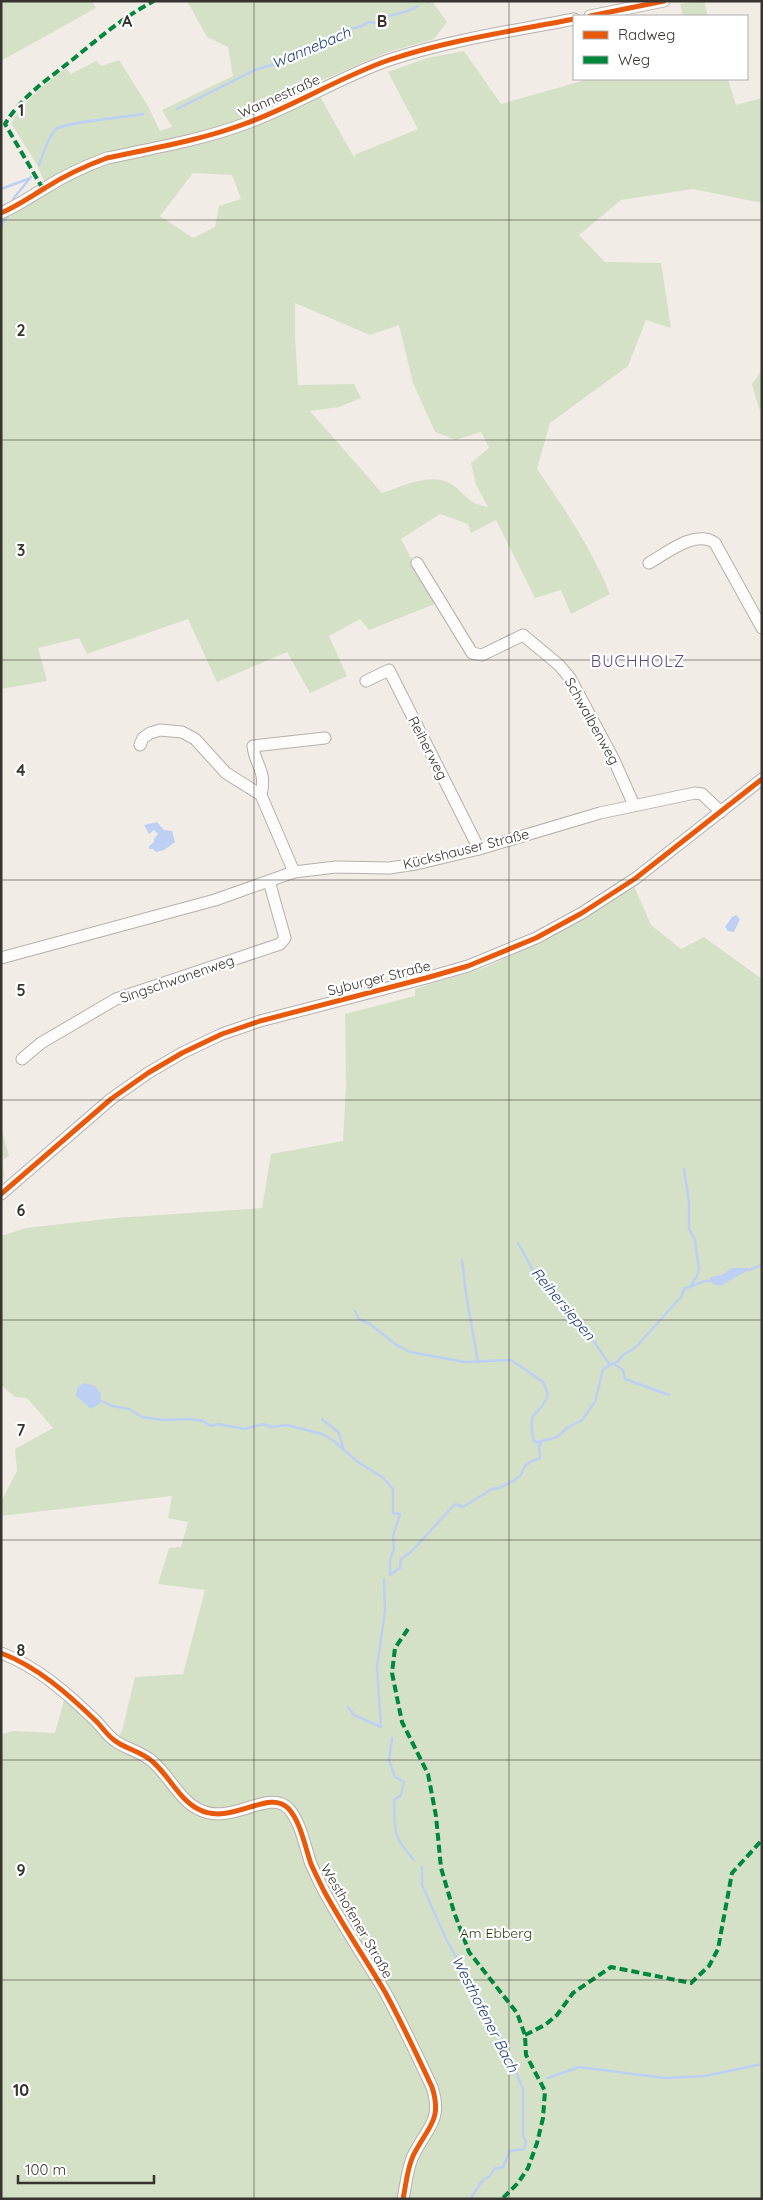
<svg xmlns="http://www.w3.org/2000/svg" width="763" height="2200" font-family="Quicksand,sans-serif">
<rect width="100%" height="100%" fill="#f2ece6"/>
<g fill="#d4e1c7" fill-rule="evenodd">
<path d="M 1,1 L 92,1 L 96,8 L 1,61 Z"/>
<path d="M 187,1 L 432,1 L 447,22 L 434,39 L 388,52 L 313,84 L 355,159 L 354,155 L 418,129 L 388,72 L 427,58 L 464,51 L 501,104 L 589,79 L 728,79 L 736,105 L 762,98 L 762,203 L 693,189 L 621,200 L 579,235 L 605,262 L 661,263 L 671,328 L 646,320 L 628,366 L 550,423 L 537,469 C 565,509 591,548 610,594 L 571,614 L 561,590 L 535,598 L 496,520 L 471,533 L 468,524 L 440,514 L 401,539 L 435,604 L 369,630 L 360,619 L 329,636 L 347,676 L 310,693 L 287,652 L 217,682 L 188,619 L 87,654 L 79,638 L 38,648 L 47,681 L 1,689 L 1,218 L 100,164 L 45,183 L 37,165 L 11,123 C 25,100 44,84 66,68 L 71,74 L 96,61 L 102,66 L 119,60 L 148,106 L 160,131 L 172,127 L 162,110 L 233,76 L 228,47 L 207,37 ZM 193,173 L 232,175 L 241,199 L 219,206 L 215,227 L 193,238 L 160,216 ZM 295,303 L 370,335 L 399,325 L 413,383 L 435,432 L 456,440 L 481,432 L 489,448 L 471,463 L 476,485 L 488,507 C 467,503 468,496 453,485 C 431,471 404,486 382,493 L 310,411 L 339,407 L 361,398 L 354,384 L 298,385 L 295,336 Z"/>
<path d="M 697,1 L 704,1 L 708,16 L 683,16 L 680,4 Z"/>
<path d="M 762,370 L 762,409 L 759,409 L 752,384 Z"/>
<path d="M 634,886 L 651,925 L 681,949 L 704,937 L 762,979 L 762,2199 L 1,2199 L 1,1735 L 12,1731 L 55,1733 L 64,1700 L 115,1741 L 122,1731 L 135,1677 L 183,1674 L 205,1590 L 158,1584 L 169,1548 L 181,1547 L 188,1522 L 168,1518 L 172,1496 L 1,1516 L 1,1502 L 17,1471 L 15,1449 L 53,1428 L 27,1398 L 15,1397 L 1,1385 L 1,1236 L 26,1228 L 115,1218 L 262,1208 L 271,1154 L 343,1141 L 346,1086 L 345,1014 L 415,996 L 415,989 L 486,967 L 541,941 Z"/>
<path d="M 1,1127 L 9,1156 L 3,1160 L 4,1176 L 1,1178 Z"/>
</g>
<g fill="#bdcff3">
<path d="M 157,822 L 164,830 L 172,831 L 175,842 L 164,850 L 156,852 L 153,849 L 149,849 L 149,846 L 154,842 L 154,839 L 158,834 L 154,830 L 149,834 L 144,825 Z"/>
<path d="M 736,915 L 740,919 L 734,932 L 728,931 L 725,927 L 732,917 Z"/>
<path d="M 732,1268 L 749,1268 L 749,1270 L 720,1286 L 713,1284 L 710,1280 L 710,1277 L 722,1275 Z"/>
<path d="M 85,1383 L 95,1386 L 101,1394 L 99,1404 L 91,1409 L 76,1396 L 78,1386 Z"/>
</g>
<g fill="none" stroke-linecap="round" stroke-linejoin="round">
<g stroke="#bdcff3" stroke-width="2.5">
<path d="M 428,2 L 429,1"/>
<path d="M 177,109 L 255,70 L 278,63 L 316,43 L 328,40 L 336,34 L 343,35 C 348,26 360,30 368,22 L 377,23 C 388,12 406,15 418,6"/>
<path d="M 39,165 C 43,154 47,139 55,130 C 62,122 128,117 143,114"/>
<path d="M 1,189 L 28,179"/>
<path d="M 13,199 L 31,177"/>
<path d="M 1,226 L 8,215"/>
<path d="M 684,1169 L 689,1202 L 689,1229 L 695,1240 L 699,1269 L 697,1276 L 691,1285"/>
<path d="M 518,1243 L 534,1272 L 572,1318 L 586,1329 L 609,1364"/>
<path d="M 462,1260 L 466,1294 L 478,1362"/>
<path d="M 749,1270 L 762,1265"/>
<path d="M 355,1311 L 359,1319 L 370,1324 L 395,1344 L 410,1352 L 465,1362 L 511,1360 L 543,1382 L 548,1394 C 540,1420 526,1405 534,1441 L 539,1443"/>
<path d="M 613,1363 L 623,1370 L 625,1379 L 669,1395"/>
<path d="M 100,1400 L 112,1406 L 129,1409 L 142,1417 L 164,1420 L 191,1419 L 203,1421 L 211,1426 L 218,1424 L 245,1429 L 263,1424 L 272,1427 L 287,1425 L 322,1434 L 334,1441 L 358,1462 L 382,1477 L 393,1489 L 393,1513 L 400,1514 L 393,1536 L 394,1548 L 390,1561 L 390,1575"/>
<path d="M 322,1419 L 339,1433 L 343,1448"/>
<path d="M 390,1575 L 400,1568 L 401,1559 L 411,1552 L 455,1504 L 463,1507 L 492,1489 L 499,1488 L 513,1481 L 521,1475 L 524,1467 L 530,1462 L 540,1458 L 539,1446 L 541,1444 L 538,1442 L 557,1437 L 567,1428 L 582,1420 L 595,1402 L 603,1369 L 618,1361 L 623,1355 L 635,1348 L 681,1297 L 684,1289 L 705,1281 L 710,1281"/>
<path d="M 348,1707 L 354,1715 L 381,1727 L 377,1667 L 385,1611 L 384,1579"/>
<path d="M 392,1738 L 389,1760 L 395,1777 L 404,1782 L 401,1795 L 394,1800 C 395,1831 392,1836 414,1860"/>
<path d="M 422,1867 L 422,1885 L 446,1939 L 500,2035 L 523,2089 L 523,2136 L 526,2142 L 524,2149 L 510,2151 L 503,2167 L 494,2169 L 490,2176 L 483,2180 L 470,2199"/>
<path d="M 548,2078 L 579,2067 L 665,2078 L 705,2076 L 762,2064"/>
</g>
<defs>
<g id="minor">
<path d="M 590,16 L 664,1"/>
<path d="M 1,213 C 17,206 30,197 45,188 C 64,176 85,166 107,158 C 154,148 202,140 247,123 C 296,105 340,77 389,60 C 449,40 513,31 574,19"/>
<path d="M 417,563 L 472,653 L 482,655 L 523,635 L 559,665 L 570,678 L 613,758 L 634,805"/>
<path d="M 649,563 C 667,553 695,529 715,543 L 762,628"/>
<path d="M 366,681 L 389,670 L 479,849"/>
<path d="M 140,745 L 143,738 L 150,733 L 160,730 L 182,732 L 195,739 L 226,773 L 261,795 L 294,872"/>
<path d="M 261,795 C 267,770 255,766 253,746 L 325,738"/>
<path d="M 1,958 L 215,900 L 294,872 L 336,867 L 389,868 L 416,864 L 479,849 L 600,813 L 695,793 L 702,794 L 721,812"/>
<path d="M 22,1059 L 41,1043 L 116,999 L 280,944 L 285,938 L 269,881"/>
<path d="M 1,1194 L 111,1099 L 148,1073 L 182,1053 L 222,1034 L 260,1021 L 426,978 L 468,966 L 536,938 L 582,913 L 636,878 L 762,779"/>
<path d="M 1,1653 C 38,1667 68,1694 96,1721 C 102,1727 107,1735 114,1740 C 125,1749 141,1751 153,1762 C 169,1776 179,1799 198,1809 C 231,1827 268,1788 288,1808 C 301,1822 305,1847 311,1864 C 315,1873 320,1883 324,1891 C 343,1926 365,1958 385,1992 C 402,2023 417,2055 432,2087 C 443,2121 427,2127 413,2156 C 407,2169 406,2185 403,2199"/>
</g>
</defs>
<use href="#minor" stroke="#b5b0ab" stroke-width="13"/>
<use href="#minor" stroke="#fdfcfb" stroke-width="11"/>
<g stroke="#00873e" stroke-width="4" stroke-dasharray="8 4" stroke-linecap="butt">
<path d="M 43,189 L 5,124 C 22,96 47,80 72,60 C 98,39 123,17 154,1"/>
<path d="M 408,1629 L 395,1648 L 392,1673 L 402,1722 L 428,1774 L 436,1816 L 441,1868 L 454,1912 L 469,1952 L 517,2013 L 525,2035 L 526,2055 L 545,2091 L 543,2118 L 537,2143 L 528,2168 L 518,2183 L 502,2199"/>
<path d="M 525,2035 L 545,2025 L 557,2015 L 573,1993 L 611,1967 L 691,1983 L 709,1966 L 718,1949 L 732,1873 L 762,1840"/>
</g>
<defs>
<g id="cycleway">
<path d="M 590,16 L 664,1"/>
<path d="M 1,213 C 17,206 30,197 45,188 C 64,176 85,166 107,158 C 154,148 202,140 247,123 C 296,105 340,77 389,60 C 449,40 513,31 574,19"/>
<path d="M 1,1194 L 111,1099 L 148,1073 L 182,1053 L 222,1034 L 260,1021 L 426,978 L 468,966 L 536,938 L 582,913 L 636,878 L 762,779"/>
<path d="M 1,1653 C 38,1667 68,1694 96,1721 C 102,1727 107,1735 114,1740 C 125,1749 141,1751 153,1762 C 169,1776 179,1799 198,1809 C 231,1827 268,1788 288,1808 C 301,1822 305,1847 311,1864 C 315,1873 320,1883 324,1891 C 343,1926 365,1958 385,1992 C 402,2023 417,2055 432,2087 C 443,2121 427,2127 413,2156 C 407,2169 406,2185 403,2199"/>
</g>
</defs>
<use href="#cycleway" stroke="#fff" stroke-width="8"/>
<use href="#cycleway" stroke="#e8590c" stroke-width="5"/>
</g>
<path fill="none" stroke="#37332e" stroke-width="1" stroke-opacity="0.55" d="M 254,1 L 254,2199M 509,1 L 509,2199M 1,220 L 762,220M 1,440 L 762,440M 1,660 L 762,660M 1,880 L 762,880M 1,1100 L 762,1100M 1,1320 L 762,1320M 1,1540 L 762,1540M 1,1760 L 762,1760M 1,1980 L 762,1980"/>
<g text-anchor="middle" stroke-width="4.5" stroke-linejoin="round" paint-order="stroke">
<g font-size="14" fill="#37332e" stroke="#fff">
<text transform="translate(279 96) rotate(-24)" y="5">Wannestraße</text>
<text transform="translate(592 721) rotate(61)" y="5">Schwalbenweg</text>
<text transform="translate(428 748) rotate(63)" y="5">Reiherweg</text>
<text transform="translate(466 849) rotate(-14)" y="5">Kückshauser Straße</text>
<text transform="translate(379 978) rotate(-14)" y="5">Syburger Straße</text>
<text transform="translate(177 979) rotate(-19)" y="5">Singschwanenweg</text>
<text transform="translate(357 1921) rotate(60)" y="5">Westhofener Straße</text>
</g>
<g font-size="14" fill="#1a3901" stroke="#fff">
<text x="496" y="1938">Am Ebberg</text>
</g>
<g font-size="15" font-style="italic" fill="#1c3b78" stroke="#fff">
<text transform="translate(311 48) rotate(-23)" y="5">Wannebach</text>
<text transform="translate(563 1304) rotate(50)" y="5">Reihersiepen</text>
<text transform="translate(485 2014) rotate(63)" y="5">Westhofener Bach</text>
</g>
<g font-size="16" letter-spacing="1" fill="#624986" stroke="#fff">
<text x="638" y="667">BUCHHOLZ</text>
</g>
</g>
<g font-size="16" text-anchor="middle" font-weight="bold" fill="#37332e" stroke="#fff" stroke-width="4.5" stroke-linejoin="round" paint-order="stroke">
<text x="127" y="27">A</text>
<text x="382" y="27">B</text>
<text x="21" y="116">1</text>
<text x="21" y="336">2</text>
<text x="21" y="556">3</text>
<text x="21" y="776">4</text>
<text x="21" y="996">5</text>
<text x="21" y="1216">6</text>
<text x="21" y="1436">7</text>
<text x="21" y="1656">8</text>
<text x="21" y="1876">9</text>
<text x="21" y="2096">10</text>
</g>
<rect width="763" height="2200" fill="none" stroke="#37332e" stroke-width="5"/>
<rect x="573" y="15" width="175" height="65" fill="#ffffff" stroke="#afadab"/>
<rect x="583" y="31" width="25" height="8" fill="#e8590c" stroke="#afadab"/>
<text x="618" y="40" font-size="15" fill="#37332e">Radweg</text>
<rect x="583" y="56" width="25" height="8" fill="#00873e" stroke="#afadab"/>
<text x="618" y="65" font-size="15" fill="#37332e">Weg</text>
<path d="M18 2175v8h136v-8" fill="none" stroke="#37332e" stroke-width="2.5"/>
<text x="25" y="2175" font-size="15" fill="#37332e" stroke="#ffffff" stroke-width="4" paint-order="stroke">100 m</text>
</svg>
